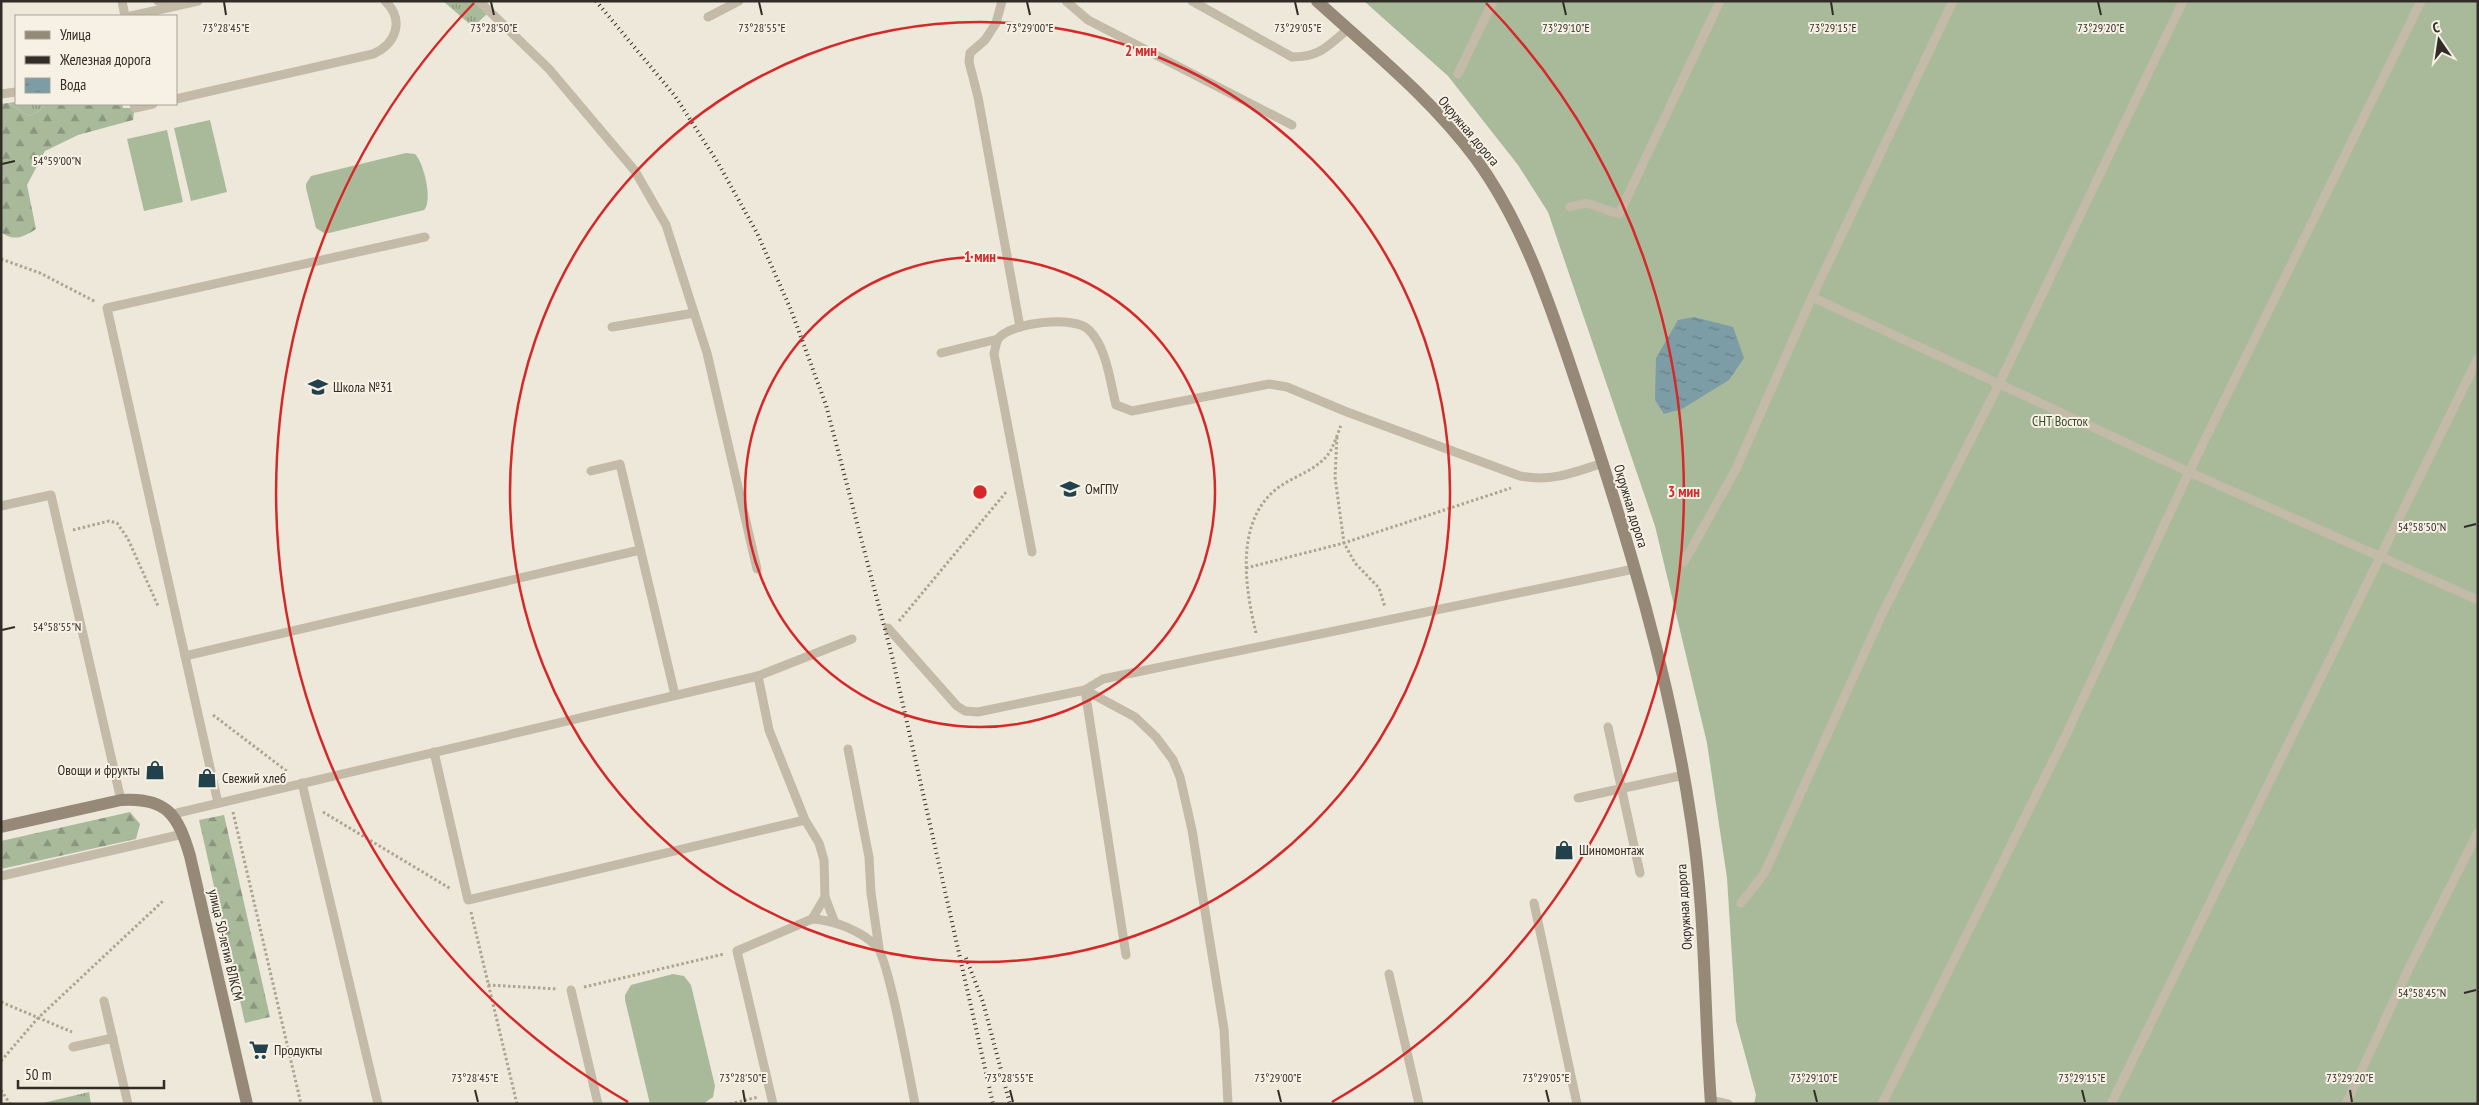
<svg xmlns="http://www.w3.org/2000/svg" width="2479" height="1105" font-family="'PT Sans Narrow',sans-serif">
<defs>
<pattern id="grass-tufts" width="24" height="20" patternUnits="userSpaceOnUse" patternTransform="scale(1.25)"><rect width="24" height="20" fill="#a9ba9b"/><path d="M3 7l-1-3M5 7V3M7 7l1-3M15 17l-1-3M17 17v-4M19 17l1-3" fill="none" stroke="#8a977e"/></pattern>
<pattern id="forest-firs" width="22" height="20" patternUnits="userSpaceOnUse" patternTransform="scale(1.25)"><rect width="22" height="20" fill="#a9ba9b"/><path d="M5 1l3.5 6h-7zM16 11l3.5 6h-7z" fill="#8a977e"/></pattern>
<pattern id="water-ripples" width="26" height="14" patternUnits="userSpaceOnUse" patternTransform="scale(1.25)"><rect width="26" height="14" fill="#7c9ca6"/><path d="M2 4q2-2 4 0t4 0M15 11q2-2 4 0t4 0" fill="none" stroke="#667f87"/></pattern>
</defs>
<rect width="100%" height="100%" fill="#ede8d9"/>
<g fill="url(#grass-tufts)">
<path d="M 443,1 L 475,1 L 487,14 L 473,27 Z"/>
<path d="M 16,102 L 16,104 L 46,104 L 39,111 L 29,116 L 8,103 Z"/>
<path d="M 89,1092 L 91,1104 L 39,1104 Z"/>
</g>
<g fill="url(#forest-firs)">
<path d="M 8,103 L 29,116 L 39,111 L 46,104 L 122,104 L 123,108 L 130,108 L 134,112 L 133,120 L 78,135 L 45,151 L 27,185 L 36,229 C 24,237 13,242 1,232 L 1,104 Z"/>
<path d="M 130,812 L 140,824 L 136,839 L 1,869 L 1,841 Z"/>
<path d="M 224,815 L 270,1017 L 245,1023 L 199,820 Z"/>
</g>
<g fill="#a9ba9b">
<path d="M 1364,1 L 2478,1 L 2478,1104 L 1754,1104 L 1756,1095 L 1736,1021 L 1727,878 L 1707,743 L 1655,526 L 1548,212 L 1518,165 L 1448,76 Z"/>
<path d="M 210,120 L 227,192 L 191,201 L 174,128 Z"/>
<path d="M 167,130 L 183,202 L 144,211 L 127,139 Z"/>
<path d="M 406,153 L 415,154 C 424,163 433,201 424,210 L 329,233 L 324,233 L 316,228 L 306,188 L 306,184 L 311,176 Z"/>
<path d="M 673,974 L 684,976 L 691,985 L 715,1086 L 713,1097 L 703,1104 L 650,1104 L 625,1000 L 625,995 L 631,985 Z"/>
</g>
<path fill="url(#water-ripples)" d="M 1694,317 L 1733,327 L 1744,358 L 1729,380 L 1682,409 L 1664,414 L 1655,400 L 1656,358 L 1678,320 Z"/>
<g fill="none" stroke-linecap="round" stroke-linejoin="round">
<g stroke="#afa491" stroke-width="3" stroke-dasharray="2.5 2.5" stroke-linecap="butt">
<path d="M 1,259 L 40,273 L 96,302"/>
<path d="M 1337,437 L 1335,477 L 1344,543 L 1355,563 L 1379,588 L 1385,607"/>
<path d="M 73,530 L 109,521 L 117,523 L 128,539 L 158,606"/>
<path d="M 1246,568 L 1344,543 L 1511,488"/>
<path d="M 899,621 L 1007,491"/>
<path d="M 1256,633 C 1245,587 1234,520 1279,487 C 1296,475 1320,469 1331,450 C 1335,442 1338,433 1341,425"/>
<path d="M 213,715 L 288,772"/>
<path d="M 233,812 L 301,1104"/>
<path d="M 323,812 L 451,889"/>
<path d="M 471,912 L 517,1104"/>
<path d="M 488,985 L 558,989"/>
<path d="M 584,987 L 724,954"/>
<path d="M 1,1002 L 72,1032"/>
<path d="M 1,1061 L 38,1018 L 163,901"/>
<path d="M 1,1090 L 10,1104"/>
<path d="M 730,1104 L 758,1097"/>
</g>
<g stroke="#c3baa7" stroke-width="9">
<path d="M 122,1 L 125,16"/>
<path d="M 158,1 L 176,3"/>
<path d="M 479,1 L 549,69 L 635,171 L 666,225 L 707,353 L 757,569"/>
<path d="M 1002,1 L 996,23 L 985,40 L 970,53 L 969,62 L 978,97 L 1020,327"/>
<path d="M 1066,1 L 1088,20 L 1292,125"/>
<path d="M 1192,1 L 1292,57 C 1320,57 1328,46 1348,29"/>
<path d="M 131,16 L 198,1"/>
<path d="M 708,17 L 739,1"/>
<path d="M 1458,74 L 1493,1"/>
<path d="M 1,94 L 16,92"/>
<path d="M 176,99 L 373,54 C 396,44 405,20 385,1"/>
<path d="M 134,104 L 135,108 L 153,104"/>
<path d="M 1570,207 L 1586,203 L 1619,214 L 1720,1"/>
<path d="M 1812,297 L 2189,472 L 2478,600"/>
<path d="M 612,327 L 694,313"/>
<path d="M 941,353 L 998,339"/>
<path d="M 591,471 L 620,464 L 675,695"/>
<path d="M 1,506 L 51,495 L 121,800"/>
<path d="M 1032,552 L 994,354 C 995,350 996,343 998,339 C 1011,322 1075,315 1089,330 C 1107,348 1110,382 1116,405 L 1132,411 L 1269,384 L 1287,387 L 1347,412 L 1520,476 C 1552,482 1572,473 1603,463"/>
<path d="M 1684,562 L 1736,469 L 1812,297 L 1953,1"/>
<path d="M 888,628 L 957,706 L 965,711 L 978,712 L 1085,690 L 1103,679 L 1634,569"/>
<path d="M 185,656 L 640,550"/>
<path d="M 758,676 L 769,730 L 805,820 L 819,843 L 824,860 L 825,897 L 812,919 L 737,951 L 773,1104"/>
<path d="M 1608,727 L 1640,873"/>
<path d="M 848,749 L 869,857 L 871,893 L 879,948"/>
<path d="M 434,752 L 468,900 L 805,820"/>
<path d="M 302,783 L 378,1104"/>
<path d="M 1578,798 L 1684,775"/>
<path d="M 218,803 L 107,308 L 425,237"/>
<path d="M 173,814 L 758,676 L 852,639"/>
<path d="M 1,876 L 183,834"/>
<path d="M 825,897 L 835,923"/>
<path d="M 1534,903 L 1577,1104"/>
<path d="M 1741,903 L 1764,874 L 1882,614 L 1999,384 L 2183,1"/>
<path d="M 812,919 C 834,920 862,931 877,947 C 889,960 910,1079 915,1104"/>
<path d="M 1126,955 L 1085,690 L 1135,717 L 1156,737 L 1173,760 L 1180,777 L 1192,830 L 1224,1029 L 1228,1104"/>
<path d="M 1389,974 L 1419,1104"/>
<path d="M 571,990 L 598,1104"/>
<path d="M 104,1001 L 128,1104"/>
<path d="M 73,1047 L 113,1038"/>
<path d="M 1710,1100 L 1728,1104"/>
<path d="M 1882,1104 L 2065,737 L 2189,472 L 2421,1"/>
<path d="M 2111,1104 L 2478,358"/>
<path d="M 2346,1104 L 2410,966 L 2478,832"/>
</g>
<g stroke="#968978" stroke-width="12">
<path d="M 1317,1 C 1372,51 1432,99 1476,159 C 1528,230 1555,320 1583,403 C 1628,539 1670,678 1691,819 C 1706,913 1704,1009 1711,1104"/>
<path d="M 1,827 L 121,800 C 167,797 178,815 190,856 L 247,1104"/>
</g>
<g stroke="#312c26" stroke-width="4" stroke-dasharray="1 4" stroke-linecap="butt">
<path d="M 596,1 L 675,96 L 718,163 L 757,233 L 791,310 L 826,405 L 892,656 L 993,1104"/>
<path d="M 966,958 L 983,1002 L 1010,1104"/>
</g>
</g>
<path fill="none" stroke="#312c26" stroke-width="2" d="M 224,2 L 226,15M 491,2 L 494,15M 759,2 L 762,15M 1027,2 L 1030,15M 1295,2 L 1298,15M 1563,2 L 1566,15M 1831,2 L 1833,15M 2098,2 L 2101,15M 2,164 L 15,161M 2464,527 L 2476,524M 2,630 L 15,627M 2464,993 L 2476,990M 475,1090 L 478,1102M 743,1090 L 745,1102M 1010,1090 L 1013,1102M 1278,1090 L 1281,1102M 1546,1090 L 1549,1102M 1814,1090 L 1817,1102M 2082,1090 L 2085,1102M 2350,1090 L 2352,1102"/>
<g fill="none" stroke="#d62828" stroke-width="2.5">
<circle cx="980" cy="492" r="235"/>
<circle cx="980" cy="492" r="470"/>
<path d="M628 1102A704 704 0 0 1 474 3M1486 3A704 704 0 0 1 1332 1102"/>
</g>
<defs>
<symbol id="school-bare" viewBox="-9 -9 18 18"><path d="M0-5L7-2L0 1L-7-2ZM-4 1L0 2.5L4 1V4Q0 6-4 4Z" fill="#21414d" stroke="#f6f1e4" stroke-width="2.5" paint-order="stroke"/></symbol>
<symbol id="university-bare" viewBox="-9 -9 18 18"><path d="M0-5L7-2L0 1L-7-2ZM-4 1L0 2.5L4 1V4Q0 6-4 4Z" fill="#21414d" stroke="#f6f1e4" stroke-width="2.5" paint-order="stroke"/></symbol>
<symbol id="shop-bare" viewBox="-9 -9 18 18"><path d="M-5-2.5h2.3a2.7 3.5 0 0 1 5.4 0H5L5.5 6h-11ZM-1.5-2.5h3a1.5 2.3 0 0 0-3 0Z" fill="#21414d" stroke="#f6f1e4" stroke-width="2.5" paint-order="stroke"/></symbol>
<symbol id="supermarket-bare" viewBox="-9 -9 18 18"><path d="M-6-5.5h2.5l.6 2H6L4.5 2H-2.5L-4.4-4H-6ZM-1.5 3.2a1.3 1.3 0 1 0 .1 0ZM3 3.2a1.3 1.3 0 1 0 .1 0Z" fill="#21414d" stroke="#f6f1e4" stroke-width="2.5" paint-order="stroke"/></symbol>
</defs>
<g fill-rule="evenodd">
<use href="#school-bare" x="304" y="373" width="28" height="28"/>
<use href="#university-bare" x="1056" y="475" width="28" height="28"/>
<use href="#shop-bare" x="141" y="756" width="28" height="28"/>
<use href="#shop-bare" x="193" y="764" width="28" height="28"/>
<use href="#shop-bare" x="1550" y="836" width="28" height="28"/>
<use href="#supermarket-bare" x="245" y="1036" width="28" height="28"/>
</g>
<g text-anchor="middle" stroke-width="4" stroke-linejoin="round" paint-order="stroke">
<g font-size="14" fill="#312c26" stroke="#f6f1e4">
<text transform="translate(1469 131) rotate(50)" y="5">Окружная дорога</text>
<text transform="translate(1631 506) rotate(73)" y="5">Окружная дорога</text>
<text transform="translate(1684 907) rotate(-94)" y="5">Окружная дорога</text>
<text transform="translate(226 945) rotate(77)" y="5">улица 50-летия ВЛКСМ</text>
</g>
<g font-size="14" fill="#312c26" stroke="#f6f1e4" text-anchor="start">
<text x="333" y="392">Школа №31</text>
<text x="1085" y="494">ОмГПУ</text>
<text x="140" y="775" text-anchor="end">Овощи и фрукты</text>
<text x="222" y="783">Свежий хлеб</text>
<text x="1579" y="855">Шиномонтаж</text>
<text x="274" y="1055">Продукты</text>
</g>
<g font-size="14" fill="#3a4c2d" stroke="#f6f1e4">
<text x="2060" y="426">СНТ Восток</text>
</g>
</g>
<g font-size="12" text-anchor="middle" fill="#312c26" stroke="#f6f1e4" stroke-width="4" stroke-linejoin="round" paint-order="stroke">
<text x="226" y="32">73°28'45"E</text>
<text x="494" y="32">73°28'50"E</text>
<text x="762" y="32">73°28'55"E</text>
<text x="1030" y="32">73°29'00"E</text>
<text x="1298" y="32">73°29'05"E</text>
<text x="1566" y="32">73°29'10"E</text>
<text x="1833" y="32">73°29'15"E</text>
<text x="2101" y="32">73°29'20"E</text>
<text x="57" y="165">54°59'00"N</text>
<text x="2422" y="531">54°58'50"N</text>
<text x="57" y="631">54°58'55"N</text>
<text x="2422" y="997">54°58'45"N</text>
<text x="475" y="1082">73°28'45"E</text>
<text x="743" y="1082">73°28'50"E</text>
<text x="1010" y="1082">73°28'55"E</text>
<text x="1278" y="1082">73°29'00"E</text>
<text x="1546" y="1082">73°29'05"E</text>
<text x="1814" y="1082">73°29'10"E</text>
<text x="2082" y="1082">73°29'15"E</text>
<text x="2350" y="1082">73°29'20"E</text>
</g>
<circle cx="980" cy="492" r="8" fill="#d62828" stroke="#f6f1e4" stroke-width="2.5"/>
<g font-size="15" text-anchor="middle" font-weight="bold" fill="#d62828" stroke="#f6f1e4" stroke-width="4" stroke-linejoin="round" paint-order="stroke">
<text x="1141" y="56">2 мин</text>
<text x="980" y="262">1 мин</text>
<text x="1684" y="497">3 мин</text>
</g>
<rect width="2479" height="1105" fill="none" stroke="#312c26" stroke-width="5"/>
<rect x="15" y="15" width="162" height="90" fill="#f6f1e4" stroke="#a7a298"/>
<rect x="25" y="31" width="25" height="8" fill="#968978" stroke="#a7a298"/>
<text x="60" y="40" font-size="15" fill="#312c26">Улица</text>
<rect x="25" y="56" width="25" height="8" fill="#312c26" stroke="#a7a298"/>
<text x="60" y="65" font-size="15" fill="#312c26">Железная дорога</text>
<rect x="25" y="78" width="25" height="15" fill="url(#water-ripples)" stroke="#a7a298"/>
<text x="60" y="90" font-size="15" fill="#312c26">Вода</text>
<g transform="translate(2439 40) rotate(347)" stroke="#f6f1e4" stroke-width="4" paint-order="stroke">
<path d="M0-4L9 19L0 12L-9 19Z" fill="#312c26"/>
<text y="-8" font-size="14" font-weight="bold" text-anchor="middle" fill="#312c26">С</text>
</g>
<path d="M18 1080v8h146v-8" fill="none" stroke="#312c26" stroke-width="2.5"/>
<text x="25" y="1080" font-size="15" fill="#312c26" stroke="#f6f1e4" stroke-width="4" paint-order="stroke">50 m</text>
</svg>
